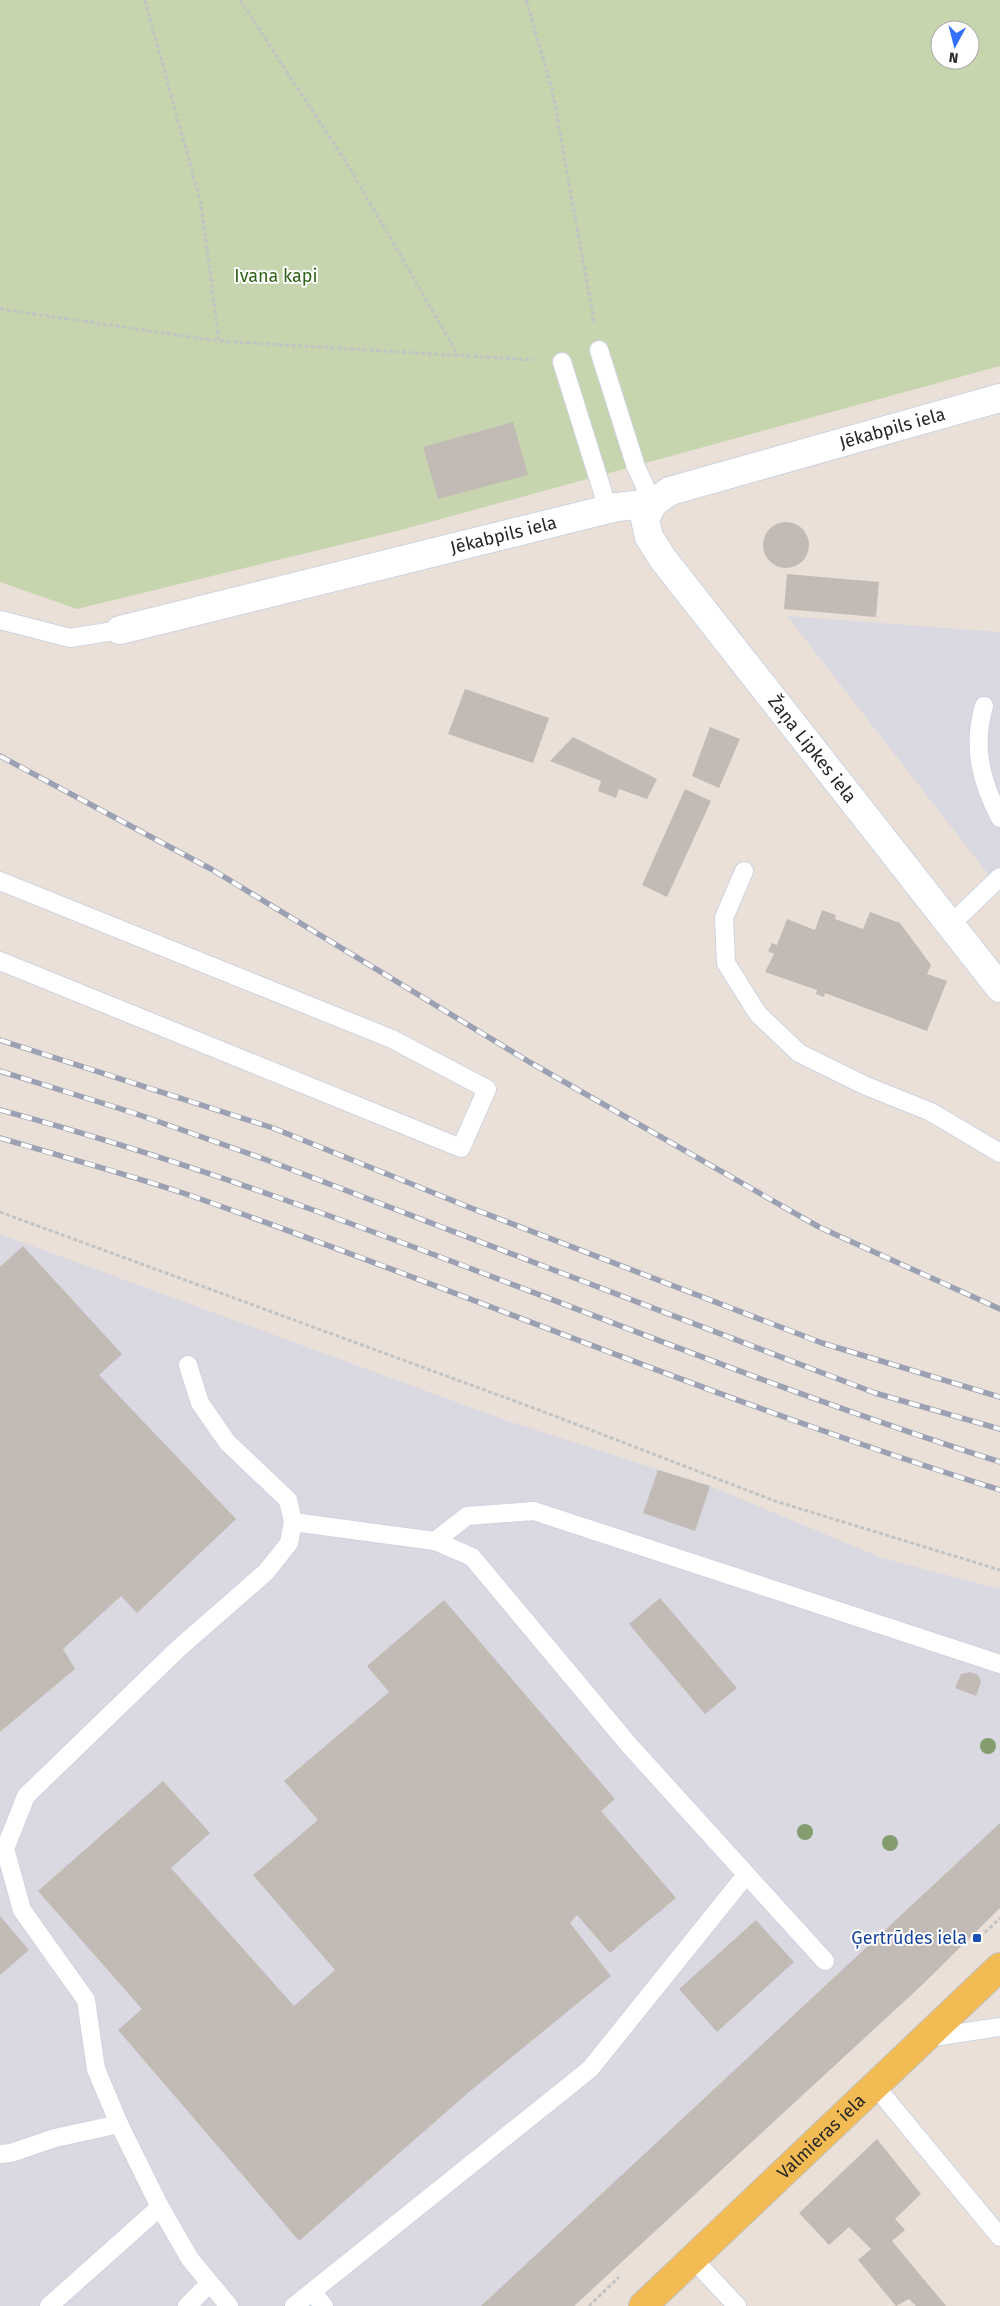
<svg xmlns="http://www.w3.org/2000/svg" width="1000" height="2306" font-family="'Fira Sans',sans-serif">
<rect width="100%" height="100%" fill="#eae0d8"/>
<g fill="#dad9e2">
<path d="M 787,616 L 1000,632 L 1000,890 L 995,883 Z"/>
<path d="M 0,1234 L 505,1420 L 710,1486 L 882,1558 L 1000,1589 L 1000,1908 L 922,1985 L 574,2306 L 0,2306 Z"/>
</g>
<path fill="#c6d5ae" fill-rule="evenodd" d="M 0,0 L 1000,0 L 1000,366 L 397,531 L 77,609 L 0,582 ZM 940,30 L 970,30 L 970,60 L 940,60 Z"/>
<g fill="#c2bab5">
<path d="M 513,422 L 528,475 L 438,499 L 423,447 Z"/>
<circle cx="786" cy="545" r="23"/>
<path d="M 787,574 L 879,582 L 876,617 L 784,609 Z"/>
<path d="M 465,689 L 549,718 L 533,763 L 448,734 Z"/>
<path d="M 710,727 L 740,739 L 719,788 L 692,776 Z"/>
<path d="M 573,737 L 657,779 L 647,799 L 619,789 L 616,798 L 598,791 L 601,781 L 550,761 Z"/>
<path d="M 685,789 L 711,801 L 667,897 L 642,885 Z"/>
<path d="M 822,910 L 836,915 L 835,919 L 863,929 L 870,912 L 900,923 L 931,965 L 927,974 L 947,981 L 927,1031 L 825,993 L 824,997 L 816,994 L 817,990 L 765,972 L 774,954 L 768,951 L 772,943 L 777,945 L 787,919 L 815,930 Z"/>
<path d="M 23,1246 L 122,1354 L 99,1375 L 236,1519 L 137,1613 L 121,1596 L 63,1649 L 75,1669 L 0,1732 L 0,1267 Z"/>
<path d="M 658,1470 L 710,1486 L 695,1531 L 643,1513 Z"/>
<path d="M 660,1598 L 737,1688 L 705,1714 L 629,1624 Z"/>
<path d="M 444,1600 L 615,1799 L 601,1811 L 676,1898 L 610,1953 L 577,1915 L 570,1923 L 611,1976 L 469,2092 L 299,2241 L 118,2030 L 142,2009 L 38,1891 L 163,1781 L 210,1833 L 171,1868 L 294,2006 L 335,1970 L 253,1875 L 318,1820 L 284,1781 L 389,1692 L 367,1666 Z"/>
<path d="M 970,1672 L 978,1675 L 981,1682 L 976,1696 L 955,1688 L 961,1674 Z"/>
<path d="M 1000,1823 L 1000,1908 L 922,1985 L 574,2306 L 481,2306 Z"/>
<path d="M 0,1916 L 29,1950 L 0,1975 Z"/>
<path d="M 756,1920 L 794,1962 L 717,2032 L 679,1989 Z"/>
<path d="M 877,2139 L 921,2194 L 895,2219 L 905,2230 L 892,2241 L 946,2306 L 916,2306 L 909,2299 L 896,2306 L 858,2260 L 871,2249 L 849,2227 L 829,2245 L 799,2213 Z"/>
</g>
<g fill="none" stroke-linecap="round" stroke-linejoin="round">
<defs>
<g id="lane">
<path d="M 599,350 L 636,467 L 653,503"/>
<path d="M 562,362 L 608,509"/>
<path d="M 0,620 L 70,638 L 120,630"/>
<path d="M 984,706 C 972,747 981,781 1000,818"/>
<path d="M 744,871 L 724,918 L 726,963 L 758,1014 L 799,1053 L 864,1085 L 931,1112 L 1000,1153"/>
<path d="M 0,881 L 392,1039 L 487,1089 L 461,1148 L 0,961"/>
<path d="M 950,925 L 1000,877"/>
<path d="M 188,1365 L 200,1403 L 227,1442 L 288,1500 L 293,1522 L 289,1543 L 266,1572 L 179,1648 L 26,1796 L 5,1849 L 22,1910 L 86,2000 L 96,2069 L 119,2124 L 160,2207 L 190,2259 L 229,2306"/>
<path d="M 293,1522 L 435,1541 L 472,1557 L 629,1745 L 825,1961"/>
<path d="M 435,1541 L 467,1516 L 534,1511 L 1000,1664"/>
<path d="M 927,2038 L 1000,2027"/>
<path d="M 876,2087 L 1000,2237"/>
<path d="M 0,2154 L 11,2153 L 55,2138 L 119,2124"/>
<path d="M 693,2259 L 737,2306"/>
<path d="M 312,2292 L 324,2306"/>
<path d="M 49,2306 L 160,2207"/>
<path d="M 187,2306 L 210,2283"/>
<path d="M 294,2306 L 590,2069 L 746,1875"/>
</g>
<g id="street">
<path id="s1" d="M 653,503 L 645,519 L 649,537 L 663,559 L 1000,988"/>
<path id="s2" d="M 120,630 L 617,507 L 653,503 L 670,491 L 1000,398"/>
</g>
<g id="primary">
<path id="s3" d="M 643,2306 L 1000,1967"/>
</g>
</defs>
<use href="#lane" stroke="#cdd3e1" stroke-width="20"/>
<use href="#street" stroke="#cdd3e1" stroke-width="30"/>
<use href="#primary" stroke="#c3c3c3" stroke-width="30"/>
<g stroke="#c3c3c3" stroke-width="3" stroke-dasharray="4 2.5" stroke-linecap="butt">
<path d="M 145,0 L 201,204 L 219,341 L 533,360"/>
<path d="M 240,0 L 349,167 L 458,355"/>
<path d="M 526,0 L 552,89 L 594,322"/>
<path d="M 0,309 L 219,341"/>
<path d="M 0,1212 L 539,1410 L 775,1501 L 1000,1570"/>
<path d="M 980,1937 L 1000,1918"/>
<path d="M 589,2306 L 619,2277"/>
</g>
<use href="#lane" stroke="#fff" stroke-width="18"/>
<use href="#street" stroke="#fff" stroke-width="28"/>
<use href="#primary" stroke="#f3bb54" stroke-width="28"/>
<defs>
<g id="rail">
<path d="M 0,756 L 211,869 L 531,1063 L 819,1227 L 1000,1309"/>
<path d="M 0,1040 L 273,1128 L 471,1208 L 822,1343 L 1000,1397"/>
<path d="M 0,1071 L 134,1113 L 264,1159 L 875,1393 L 1000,1429"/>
<path d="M 0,1110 C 342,1202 663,1355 1000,1462"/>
<path d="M 0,1138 C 63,1157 127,1174 189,1195 C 460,1290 725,1404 1000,1490"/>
</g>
</defs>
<use href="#rail" stroke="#9ba1b2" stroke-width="5.5"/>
<use href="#rail" stroke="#fff" stroke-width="4" stroke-dasharray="11" stroke-linecap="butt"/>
</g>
<g fill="#849c6e">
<circle cx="988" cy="1746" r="8"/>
<circle cx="805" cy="1832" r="8"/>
<circle cx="890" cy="1843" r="8"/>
</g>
<rect fill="#1a4fb4" stroke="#fff" stroke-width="2" x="972" y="1933" width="10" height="10" rx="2.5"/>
<g text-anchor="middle" stroke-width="4" stroke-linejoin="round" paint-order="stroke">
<g font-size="18" fill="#306417" stroke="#fff">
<text x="276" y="282">Ivana kapi</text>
</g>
<g font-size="18" fill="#272727" stroke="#fff">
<text dy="6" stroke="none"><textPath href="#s2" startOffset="800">Jēkabpils iela</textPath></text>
<text dy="6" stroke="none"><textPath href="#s2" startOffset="395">Jēkabpils iela</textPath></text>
<text dy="6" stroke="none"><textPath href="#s1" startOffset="304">Žaņa Lipkes iela</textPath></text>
<text dy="6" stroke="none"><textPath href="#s3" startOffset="246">Valmieras iela</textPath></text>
</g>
<g font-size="18" fill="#164399" stroke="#fff" text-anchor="end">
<text x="967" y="1944">Ģertrūdes iela</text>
</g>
</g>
<g transform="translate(955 45) rotate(187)"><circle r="24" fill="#ffffff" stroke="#a9a9a9"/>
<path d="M0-4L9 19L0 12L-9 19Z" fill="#3270fd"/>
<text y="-8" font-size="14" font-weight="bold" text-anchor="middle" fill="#272727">N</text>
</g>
</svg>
